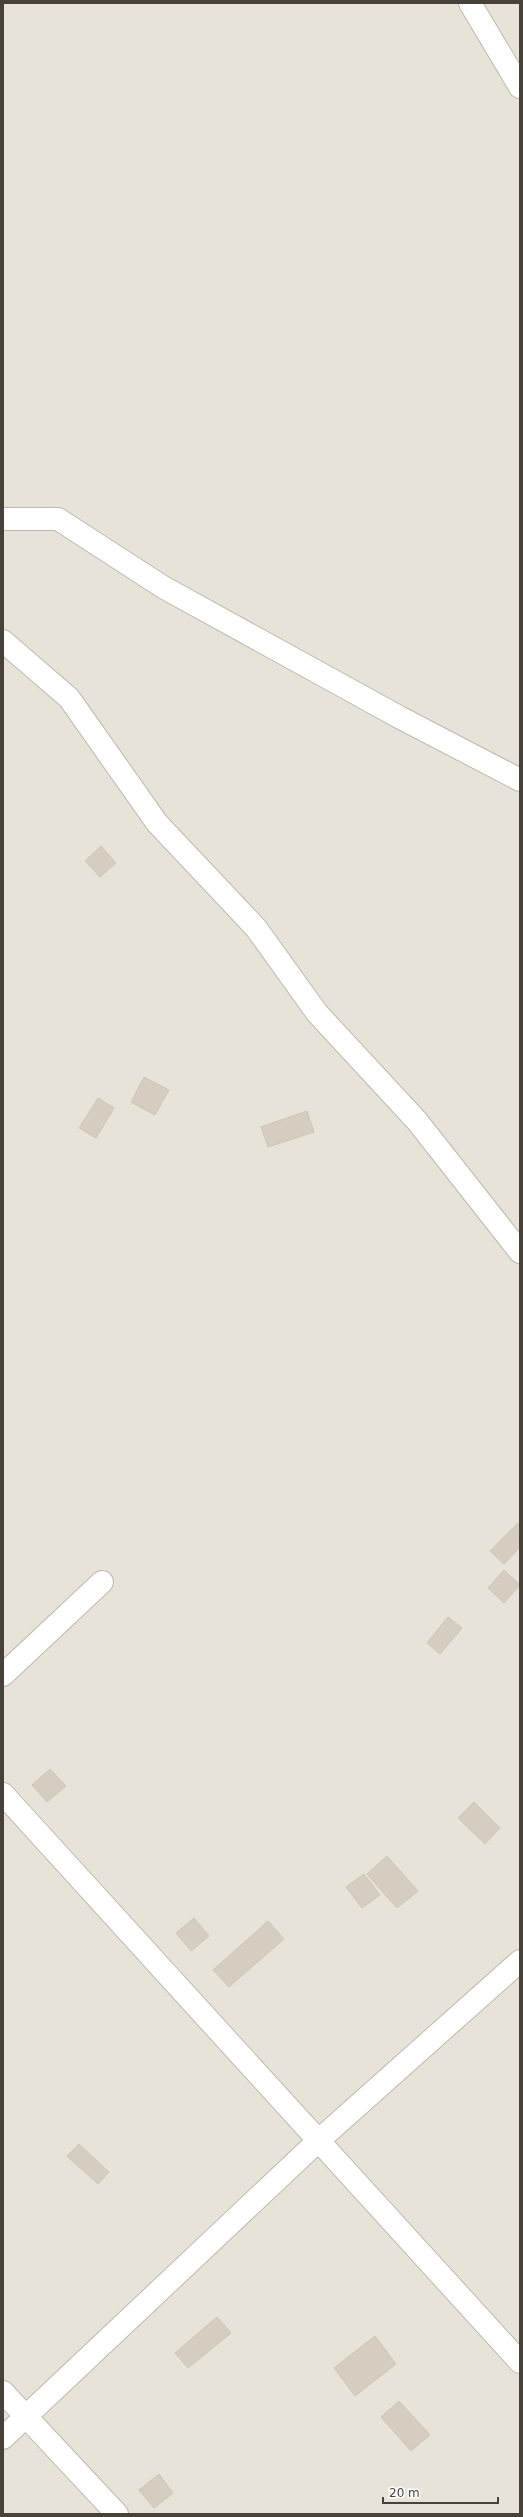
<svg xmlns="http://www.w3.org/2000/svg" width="523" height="2517" font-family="'DejaVu Sans',sans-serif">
<rect width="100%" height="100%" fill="#f4f1ea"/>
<rect fill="#e7e3d8" x="3" y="3" width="517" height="2511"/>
<g fill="#d4cdc0" stroke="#cfc5b3">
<path d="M 101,846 L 116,863 L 100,877 L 85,861 Z"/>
<path d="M 144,1077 L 169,1090 L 155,1115 L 131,1102 Z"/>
<path d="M 98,1098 L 114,1108 L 96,1138 L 79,1128 Z"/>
<path d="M 307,1111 L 314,1132 L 268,1147 L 261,1127 Z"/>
<path d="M 518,1523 L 520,1525 L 520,1547 L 504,1564 L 490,1551 Z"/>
<path d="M 504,1570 L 520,1585 L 504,1603 L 488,1588 Z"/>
<path d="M 448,1617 L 462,1628 L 440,1654 L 427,1643 Z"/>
<path d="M 50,1769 L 66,1786 L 47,1802 L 32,1785 Z"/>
<path d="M 474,1802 L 500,1828 L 485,1844 L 458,1818 Z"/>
<path d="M 387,1856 L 418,1891 L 397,1908 L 367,1874 Z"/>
<path d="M 364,1874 L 380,1895 L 362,1908 L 346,1887 Z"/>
<path d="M 194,1918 L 209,1936 L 191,1951 L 176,1933 Z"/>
<path d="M 268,1921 L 284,1939 L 229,1987 L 213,1970 Z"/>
<path d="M 79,2144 L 109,2172 L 98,2184 L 67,2156 Z"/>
<path d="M 217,2317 L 231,2333 L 188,2368 L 175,2353 Z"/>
<path d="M 375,2336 L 396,2364 L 355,2396 L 334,2368 Z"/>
<path d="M 399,2401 L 430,2435 L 411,2451 L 381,2417 Z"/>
<path d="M 159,2474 L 173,2493 L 154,2508 L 139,2490 Z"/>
</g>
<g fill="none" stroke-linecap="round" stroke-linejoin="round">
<defs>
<g id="street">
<path d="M 470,3 L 520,87"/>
<path d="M 3,519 L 58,519 L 163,587 L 399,717 L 520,780"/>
<path d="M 3,641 L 69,698 L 157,823 L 256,928 L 317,1013 L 417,1121 L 520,1252"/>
<path d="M 3,1675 L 102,1582"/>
<path d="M 3,1794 L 520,2362"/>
<path d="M 3,2392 L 117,2514"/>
<path d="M 3,2438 L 318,2141 L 520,1961"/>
</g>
</defs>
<use href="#street" stroke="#beb9ad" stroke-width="24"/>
<use href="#street" stroke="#fff" stroke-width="22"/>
</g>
<rect width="523" height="2517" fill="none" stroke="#474138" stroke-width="8"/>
<path d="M383 2497v6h115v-6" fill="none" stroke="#474138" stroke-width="2"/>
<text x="389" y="2497" font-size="12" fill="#474138" stroke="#ffffff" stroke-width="3" paint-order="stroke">20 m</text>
</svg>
